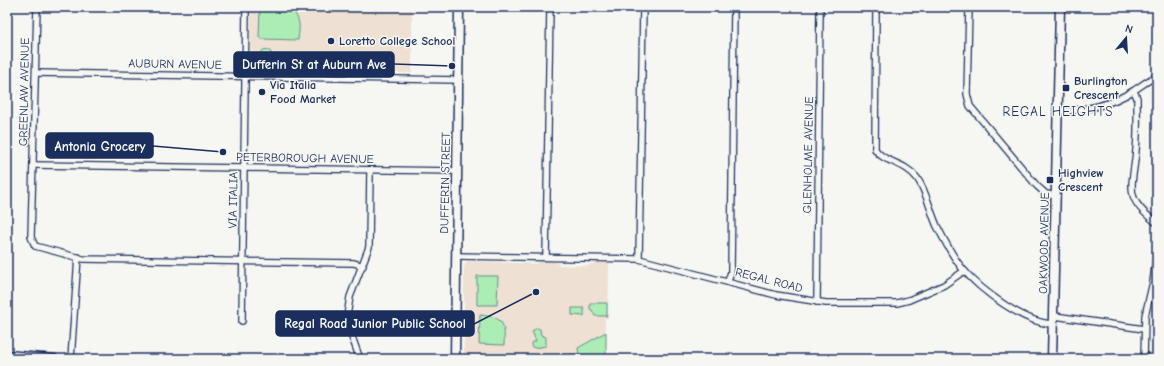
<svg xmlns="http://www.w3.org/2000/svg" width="1164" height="366" font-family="'Comic Neue',sans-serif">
<rect width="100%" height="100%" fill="#f6f6f2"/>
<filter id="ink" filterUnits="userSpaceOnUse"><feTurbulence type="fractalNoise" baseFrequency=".025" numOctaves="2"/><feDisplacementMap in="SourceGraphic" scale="8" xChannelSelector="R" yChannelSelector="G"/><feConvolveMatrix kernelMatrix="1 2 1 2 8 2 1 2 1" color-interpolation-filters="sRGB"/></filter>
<g filter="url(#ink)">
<g fill="#eee0d3">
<path d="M 251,7 L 412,7 L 412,73 L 253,71 L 250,67 Z"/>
<path d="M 467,261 L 535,264 L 541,261 L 555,262 L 560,265 L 588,266 L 594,263 L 609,263 L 608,318 L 605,318 L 606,359 L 464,359 L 464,267 Z"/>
</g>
<g fill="#acecb5" stroke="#648e8a">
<path d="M 260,7 L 289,7 C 301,19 300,24 298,40 L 262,39 L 259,37 Z"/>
<circle cx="266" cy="55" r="5.5"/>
<path d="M 477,276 L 498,276 L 497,305 L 477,305 Z"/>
<path d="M 590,303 L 607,303 L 607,316 L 595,316 L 592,310 L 590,309 Z"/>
<path d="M 572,308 L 584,308 L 584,316 L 572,315 Z"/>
<path d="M 480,315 C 504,317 505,323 504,345 L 479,344 Z"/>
<path d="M 537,328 L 540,329 L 541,335 L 546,337 L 546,346 L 534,348 L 531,346 L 531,343 L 536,341 L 532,331 Z"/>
<path d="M 606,332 L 606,359 L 520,359 L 579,354 L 578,348 Z"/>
</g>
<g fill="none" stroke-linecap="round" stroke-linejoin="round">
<defs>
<g id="street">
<path d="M 37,7 L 31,237 L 35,246 L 83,259 L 354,263 L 363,266"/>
<path d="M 876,7 L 875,149 C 883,163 904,161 917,178 C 927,192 930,211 937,226 C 944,240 952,256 962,268 C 980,290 1025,324 1054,324"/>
<path d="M 969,7 L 967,94 L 970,106 L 1037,186 L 1046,194 L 1057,196"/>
<path d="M 36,73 L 459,80"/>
<path d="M 1134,91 L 1137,98 C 1137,115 1138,133 1136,150 C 1133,188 1122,197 1157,223"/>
<path d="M 1059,111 C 1085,111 1110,105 1133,91 C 1141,86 1148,80 1157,76"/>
<path d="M 33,165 L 457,171"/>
<path d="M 456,256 L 639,259 L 776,295 L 826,303 L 897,303 L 909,300 L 944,285 L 964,271"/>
<path d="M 546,257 L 550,7"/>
<path d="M 639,259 L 643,7"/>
<path d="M 728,281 L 731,272 L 734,7"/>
<path d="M 817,302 L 820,7"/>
<path d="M 1055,316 L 1144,329"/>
<path d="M 242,321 L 246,7"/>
<path d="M 71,359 L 78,257"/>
<path d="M 360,359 L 349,329 L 347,316 L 350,297 L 369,247 L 370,170"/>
<path d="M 1144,359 L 1145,316 L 1153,282 L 1157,251"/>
</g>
<g id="secondary">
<path d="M 7,355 L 54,359"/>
<path d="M 455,359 L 459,7"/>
<path d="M 1052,359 L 1060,7"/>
</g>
</defs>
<use href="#street" stroke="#1b2f5e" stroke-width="8"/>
<use href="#secondary" stroke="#1b2f5e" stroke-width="11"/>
<use href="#street" stroke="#f6f6f2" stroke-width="5.5"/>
<use href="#secondary" stroke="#f6f6f2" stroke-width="8"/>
</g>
</g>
<g fill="#1b2f5e" stroke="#f6f6f2" stroke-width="1.5">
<circle cx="331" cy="41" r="4"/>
<rect x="1062" y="84" width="8" height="8" rx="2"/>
<circle cx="262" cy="92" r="4"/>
<rect x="1046" y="176" width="8" height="8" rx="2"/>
</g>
<g text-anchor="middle" stroke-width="3" stroke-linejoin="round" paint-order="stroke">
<g font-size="12" font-weight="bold" fill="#1b2f5e" stroke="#f6f6f2" text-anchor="start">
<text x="339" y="45">Loretto College School</text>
<text x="1074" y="85">Burlington<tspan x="1074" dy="14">Crescent</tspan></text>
<text x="270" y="89">Via Italia<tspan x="270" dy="14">Food Market</tspan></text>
<text x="1058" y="177">Highview<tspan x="1058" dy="14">Crescent</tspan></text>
</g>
<g font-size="12" fill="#1b2f5e" stroke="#f6f6f2">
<text transform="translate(175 64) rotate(1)" y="4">AUBURN AVENUE</text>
<text transform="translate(24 92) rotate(-89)" y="4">GREENLAW AVENUE</text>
<text transform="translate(808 155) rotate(-89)" y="4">GLENHOLME AVENUE</text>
<text transform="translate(305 158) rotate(1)" y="4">PETERBOROUGH AVENUE</text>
<text transform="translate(445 183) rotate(-89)" y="4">DUFFERIN STREET</text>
<text transform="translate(233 200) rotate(-89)" y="4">VIA ITALIA</text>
<text transform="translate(1044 243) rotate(-89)" y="4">OAKWOOD AVENUE</text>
<text transform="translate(769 280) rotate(14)" y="4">REGAL ROAD</text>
</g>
<g font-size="13" letter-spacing="1" fill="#1b2f5e" stroke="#f6f6f2">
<text x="1058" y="116">REGAL HEIGHTS</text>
</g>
</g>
<path fill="none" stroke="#1b2f5e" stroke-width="1.5" d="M452 66L394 64M223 152L153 146M536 292L474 324"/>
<g fill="#1b2f5e" stroke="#f6f6f2" stroke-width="1.5">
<circle cx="452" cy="66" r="4"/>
<circle cx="223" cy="152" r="4"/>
<circle cx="536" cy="292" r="4"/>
</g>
<g fill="#1b2f5e" stroke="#1b2f5e" stroke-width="1.5">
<rect x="234" y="52" width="160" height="25" rx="4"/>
<rect x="46" y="133" width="107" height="25" rx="4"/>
<rect x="276" y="311" width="198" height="25" rx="4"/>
</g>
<g font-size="13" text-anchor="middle" font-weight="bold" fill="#fff">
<text x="314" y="69">Dufferin St at Auburn Ave</text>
<text x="100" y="151">Antonia Grocery</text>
<text x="375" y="328">Regal Road Junior Public School</text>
</g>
<rect width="1164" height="366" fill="none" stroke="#f6f6f2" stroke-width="24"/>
<rect x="12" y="12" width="1140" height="342" fill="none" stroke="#1b2f5e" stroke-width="1.5" filter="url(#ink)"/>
<g transform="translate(1126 38) rotate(18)" stroke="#f6f6f2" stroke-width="3" paint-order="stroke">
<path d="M0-3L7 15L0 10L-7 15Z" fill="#1b2f5e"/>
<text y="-6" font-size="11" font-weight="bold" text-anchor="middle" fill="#1b2f5e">N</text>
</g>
</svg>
